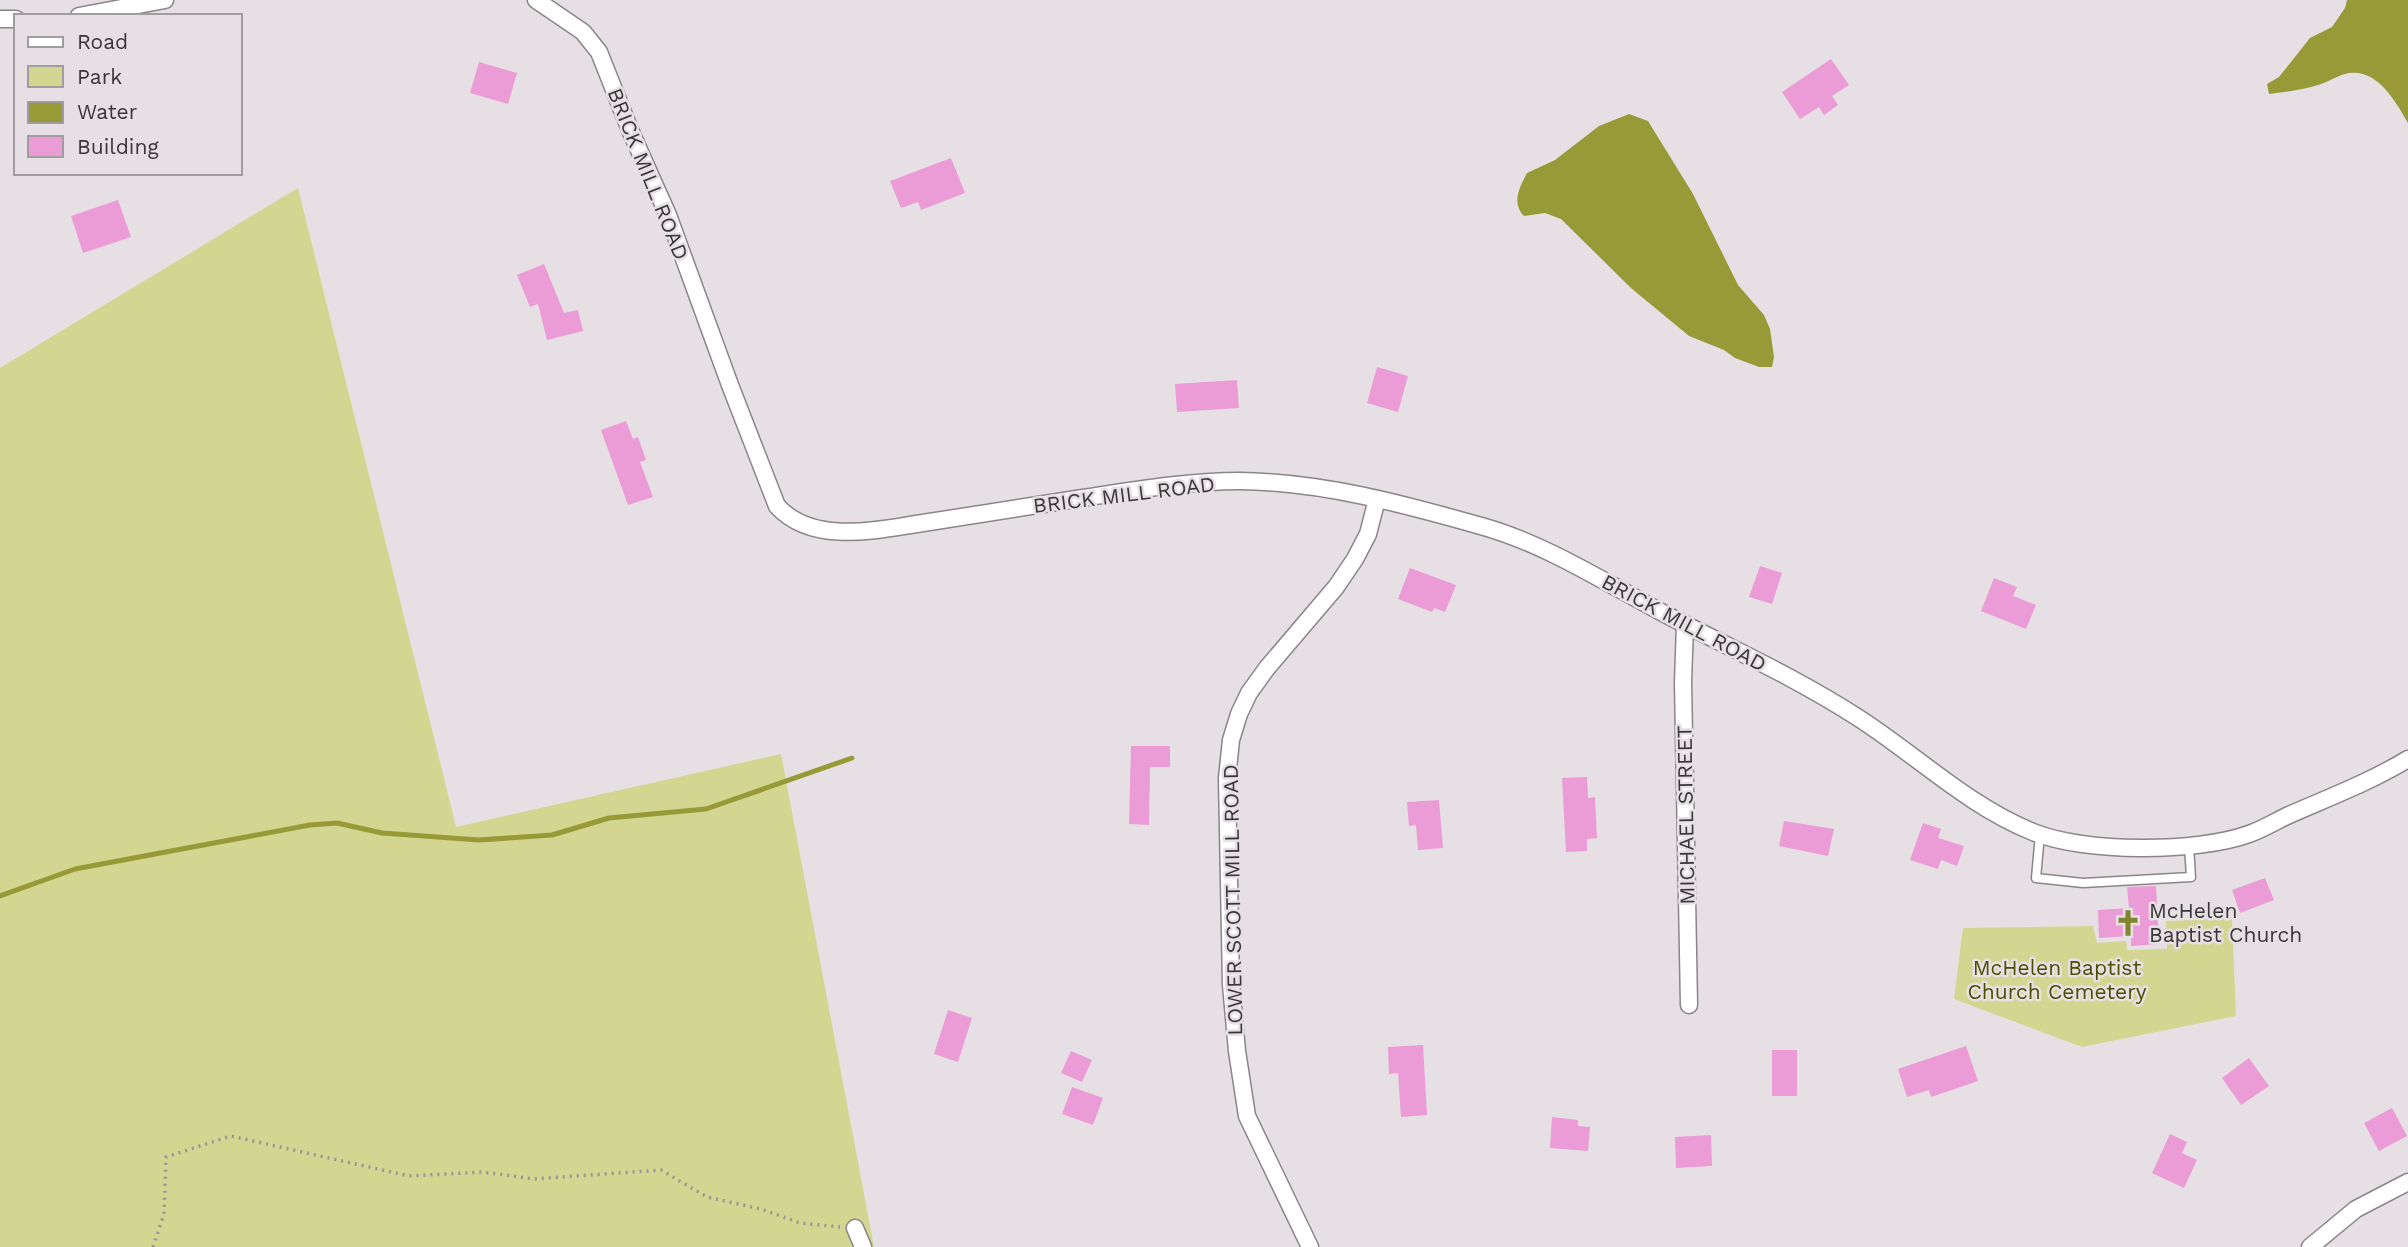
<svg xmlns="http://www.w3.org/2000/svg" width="2408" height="1247" font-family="'Work Sans',sans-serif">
<rect width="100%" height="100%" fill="#e6e0e4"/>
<g fill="#d3d690">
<path d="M 298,188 L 456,827 L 781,754 L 874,1247 L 0,1247 L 0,368 Z"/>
<path d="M 2232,918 L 2236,1016 L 2082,1047 L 1954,999 L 1963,928 L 2093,926 L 2097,943 L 2126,941 L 2127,950 L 2167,949 L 2166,921 Z"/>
</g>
<g fill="#989a38">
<path d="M 2347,0 L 2408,0 L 2408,123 C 2396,102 2378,69 2349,73 C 2338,75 2328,82 2318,85 C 2302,90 2285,92 2269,94 L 2267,84 L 2279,77 L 2310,38 L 2332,27 L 2345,8 Z"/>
<path d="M 1629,114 L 1648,121 L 1693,194 L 1738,285 L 1764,315 L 1770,329 L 1774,357 L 1772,367 L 1759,367 L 1735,358 L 1724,350 L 1689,336 L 1631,288 L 1561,219 L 1545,213 L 1524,216 C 1511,202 1520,187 1527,173 L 1555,160 L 1599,126 Z"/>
</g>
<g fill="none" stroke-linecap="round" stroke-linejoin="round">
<path stroke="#989a38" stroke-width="5" d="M 0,896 L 75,869 L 310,825 L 337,823 L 382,833 L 479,840 L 552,835 L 609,818 L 706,809 L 852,758"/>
</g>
<g fill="#eb9bd6">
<path d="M 1831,59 L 1849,85 L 1832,96 L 1838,105 L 1824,115 L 1819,107 L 1800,119 L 1782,92 Z"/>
<path d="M 479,62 L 517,73 L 508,104 L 470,93 Z"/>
<path d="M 951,158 L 965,193 L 921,210 L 918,202 L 901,208 L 890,181 Z"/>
<path d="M 118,200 L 131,237 L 83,253 L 71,216 Z"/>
<path d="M 544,264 L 564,313 L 578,310 L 583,331 L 547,340 L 538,304 L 530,307 L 517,275 Z"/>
<path d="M 1377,367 L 1408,376 L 1398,412 L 1367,403 Z"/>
<path d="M 1237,380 L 1239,408 L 1177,412 L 1175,384 Z"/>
<path d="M 626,421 L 633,439 L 638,437 L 646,460 L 640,462 L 653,497 L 628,505 L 601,430 Z"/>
<path d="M 1760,566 L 1782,573 L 1772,604 L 1749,597 Z"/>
<path d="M 1410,568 L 1456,585 L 1445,612 L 1434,608 L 1432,612 L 1398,599 Z"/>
<path d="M 1994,578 L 2017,587 L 2013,596 L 2036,605 L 2026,629 L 1981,611 Z"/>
<path d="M 1131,746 L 1170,746 L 1170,767 L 1150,767 L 1149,825 L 1129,824 Z"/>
<path d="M 1587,777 L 1588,798 L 1595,797 L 1597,838 L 1587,839 L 1587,851 L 1566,852 L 1562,778 Z"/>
<path d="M 1439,800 L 1443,848 L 1418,850 L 1416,825 L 1409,826 L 1407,802 Z"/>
<path d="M 1784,821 L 1834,829 L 1828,856 L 1779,846 Z"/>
<path d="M 1923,823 L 1941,829 L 1938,838 L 1964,846 L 1957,866 L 1941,860 L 1938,869 L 1910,860 Z"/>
<path d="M 2265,878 L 2274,900 L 2240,913 L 2232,890 Z"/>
<path d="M 2156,886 L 2159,944 L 2131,946 L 2131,936 L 2099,938 L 2098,910 L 2129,908 L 2127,887 Z"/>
<path d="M 948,1010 L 972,1018 L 958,1062 L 934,1054 Z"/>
<path d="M 1423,1045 L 1427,1115 L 1401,1117 L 1398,1073 L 1389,1074 L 1388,1047 Z"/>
<path d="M 1966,1046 L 1978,1081 L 1931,1097 L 1929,1090 L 1907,1097 L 1898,1069 Z"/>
<rect x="1772" y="1050" width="25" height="46"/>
<path d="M 1071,1051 L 1092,1060 L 1082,1082 L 1061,1073 Z"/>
<path d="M 2249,1058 L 2269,1086 L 2241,1105 L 2222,1078 Z"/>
<path d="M 1072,1087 L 1103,1098 L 1093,1125 L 1062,1114 Z"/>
<path d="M 2392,1108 L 2407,1136 L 2379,1151 L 2364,1123 Z"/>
<path d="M 1552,1117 L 1578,1120 L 1578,1126 L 1590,1127 L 1588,1151 L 1550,1148 Z"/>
<path d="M 2170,1134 L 2187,1142 L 2182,1153 L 2197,1160 L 2184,1188 L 2152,1173 Z"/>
<path d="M 1711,1135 L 1712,1166 L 1676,1168 L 1675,1137 Z"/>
</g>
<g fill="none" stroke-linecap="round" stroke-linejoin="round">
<defs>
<path id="service" d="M 2040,834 L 2036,878 L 2083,883 L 2191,877 L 2189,846"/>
<g id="minor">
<path d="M 536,0 L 583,32 L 599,52 L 630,130 L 668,215 L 730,385 L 777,506 C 810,542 867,532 910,525 C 968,516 1026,507 1083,498 C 1135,490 1188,481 1240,481 C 1323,482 1403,504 1481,526 C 1546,544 1604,582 1663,613 C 1728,647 1795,677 1857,717 C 1915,754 1968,806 2033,832 C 2084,853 2197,853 2249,834 C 2263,829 2276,821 2289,815 C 2330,797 2370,782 2408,759"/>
<path d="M 79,16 L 165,0"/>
<path d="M 0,19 L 16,19"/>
<path d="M 1685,624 L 1683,682 L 1689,1005"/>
<path d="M 855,1228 L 863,1247"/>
<path d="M 1310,1247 L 1247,1116 L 1237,1051 L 1231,985 L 1227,778 L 1231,740 L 1239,714 L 1249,693 L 1267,668 L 1336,587 L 1355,559 L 1368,534 L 1377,499"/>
<path d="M 2310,1247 L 2356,1209 L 2408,1182"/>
</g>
</defs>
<use href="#service" stroke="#8a8589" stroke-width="11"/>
<use href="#minor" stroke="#8a8589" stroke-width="19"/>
<path stroke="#999598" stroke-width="3.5" stroke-dasharray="2 5" stroke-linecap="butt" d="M 153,1247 L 164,1214 L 166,1157 L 231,1136 L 409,1176 L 483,1172 L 534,1179 L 661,1170 L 707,1197 L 761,1209 L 800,1223 L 840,1227"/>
<use href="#service" stroke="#fff" stroke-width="8"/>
<use href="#minor" stroke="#fff" stroke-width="16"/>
</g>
<defs>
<symbol id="church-bare" viewBox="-9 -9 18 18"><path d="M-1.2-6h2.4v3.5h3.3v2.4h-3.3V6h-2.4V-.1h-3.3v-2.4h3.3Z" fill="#82842e" stroke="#e6e0e4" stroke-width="2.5" paint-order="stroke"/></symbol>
</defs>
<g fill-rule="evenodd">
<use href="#church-bare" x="2109" y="904" width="38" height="38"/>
</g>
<g text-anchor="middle" stroke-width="5" stroke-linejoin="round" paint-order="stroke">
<g font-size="21" fill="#383637" stroke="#e6e0e4">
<text transform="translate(648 174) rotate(68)" y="7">BRICK MILL ROAD</text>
<text transform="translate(1124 495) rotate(-7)" y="7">BRICK MILL ROAD</text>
<text transform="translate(1684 623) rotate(28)" y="7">BRICK MILL ROAD</text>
<text transform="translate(1686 815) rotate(-91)" y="7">MICHAEL STREET</text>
<text transform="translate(1233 900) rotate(-91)" y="7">LOWER SCOTT MILL ROAD</text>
</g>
<g font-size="21" fill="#383637" stroke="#e6e0e4" text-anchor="start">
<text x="2149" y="918">McHelen<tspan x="2149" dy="24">Baptist Church</tspan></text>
</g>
<g font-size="21" fill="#4c4d00" stroke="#e6e0e4">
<text x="2057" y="975">McHelen Baptist<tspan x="2057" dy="24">Church Cemetery</tspan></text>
</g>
</g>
<rect x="14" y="14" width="228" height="161" fill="#e6e0e4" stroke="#a09c9f" stroke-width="2"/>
<rect x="28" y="37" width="35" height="10" fill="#ffffff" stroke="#a09c9f" stroke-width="2"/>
<text x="77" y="49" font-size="21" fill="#383637">Road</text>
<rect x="28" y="66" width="35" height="21" fill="#d3d690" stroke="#a09c9f" stroke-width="2"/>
<text x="77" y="84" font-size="21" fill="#383637">Park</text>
<rect x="28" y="102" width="35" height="21" fill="#989a38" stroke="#a09c9f" stroke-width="2"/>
<text x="77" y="119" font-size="21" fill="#383637">Water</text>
<rect x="28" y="136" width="35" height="21" fill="#eb9bd6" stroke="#a09c9f" stroke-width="2"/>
<text x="77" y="154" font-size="21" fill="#383637">Building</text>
</svg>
